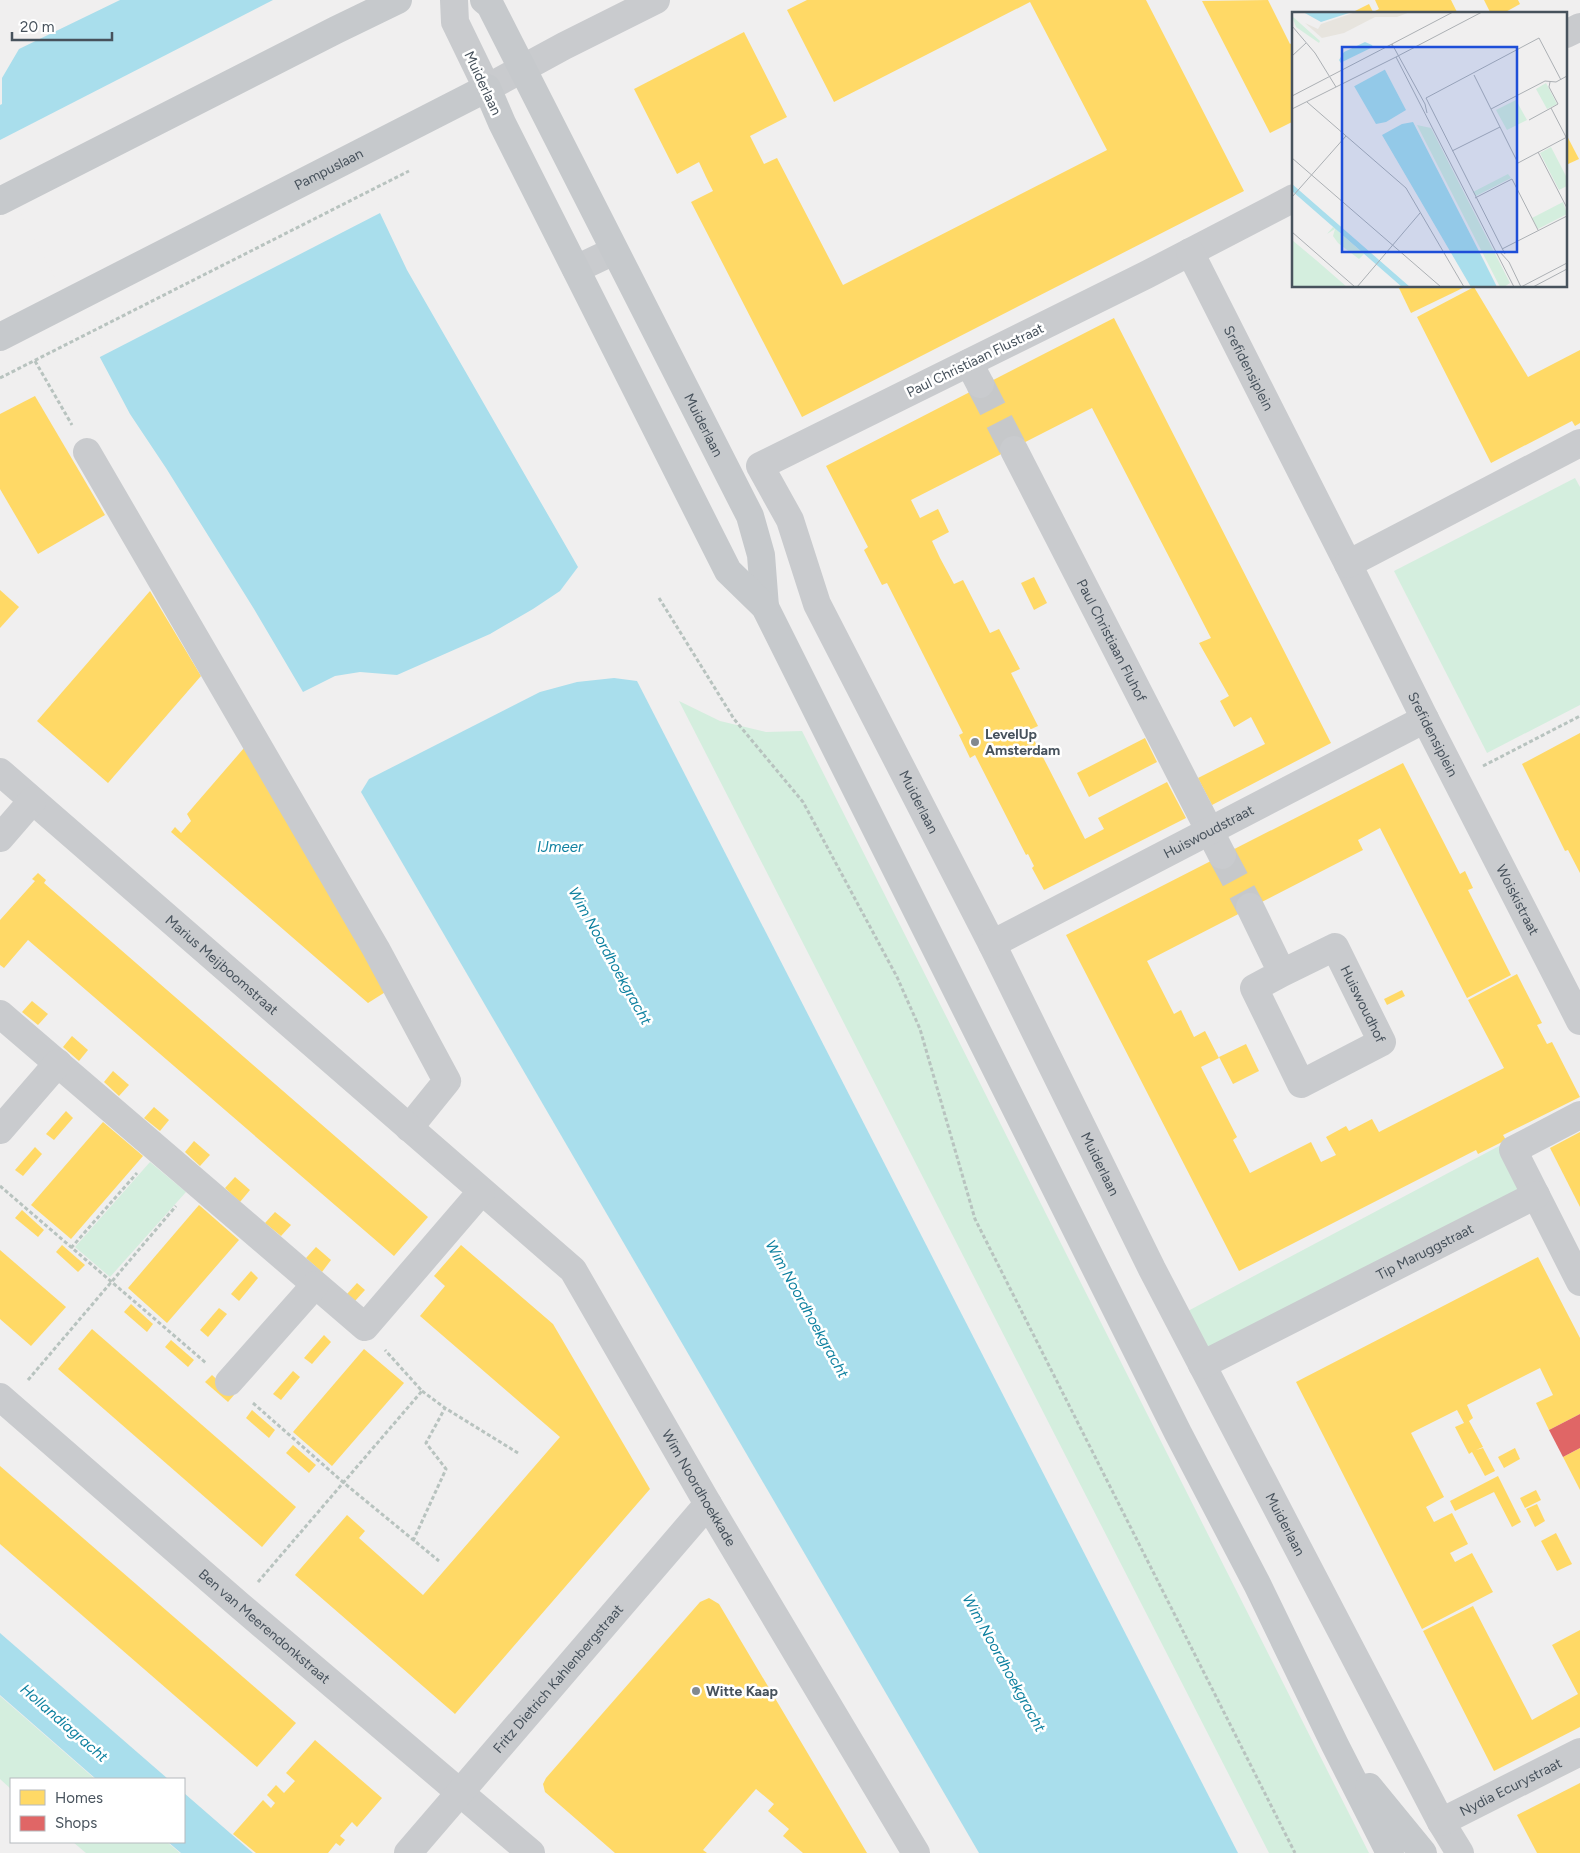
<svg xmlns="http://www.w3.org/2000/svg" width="1580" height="1853" font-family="Figtree,sans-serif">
<rect width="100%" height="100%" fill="#f0efef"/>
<g fill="#d4eede">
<path d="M 1575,478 L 1580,487 L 1580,705 L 1487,753 L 1394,571 Z"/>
<path d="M 679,701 L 720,721 L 766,732 L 802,731 L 1369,1853 L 1269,1853 Z"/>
<path d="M 1501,1145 L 1523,1188 L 1208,1351 L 1186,1312 Z"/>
<path d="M 150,1162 L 186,1192 L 110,1277 L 75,1247 Z"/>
<path d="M 0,1696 L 95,1779 L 11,1779 L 11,1789 L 0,1779 Z"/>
<path d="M 73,1842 L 167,1842 L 180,1853 L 86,1853 Z"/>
</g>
<g fill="#a9deec">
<path d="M 120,0 L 279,0 L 407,270 L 578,567 L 560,591 L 533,609 L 490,634 L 397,675 L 360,672 L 335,676 L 303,692 L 254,609 L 166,468 L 130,414 L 0,169 L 0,105 L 2,104 L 2,78 L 19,49 Z"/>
<path d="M 614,678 L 637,681 L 1238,1853 L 979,1853 L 361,792 L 369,779 L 540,692 L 577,682 Z"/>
<path d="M 0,1633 L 168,1779 L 96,1779 L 0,1695 Z"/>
<path d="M 184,1793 L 253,1853 L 181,1853 L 168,1842 L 184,1842 Z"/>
</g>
<path fill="#f0efef" d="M 273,0 L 282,0 L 382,212 L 98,358 L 0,175 L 0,140 Z"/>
<g fill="#ffd966">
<path d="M 807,0 L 1146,0 L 1244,191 L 802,417 L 691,202 L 713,191 L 706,177 L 699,162 L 677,174 L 634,89 L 744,32 L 787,117 L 750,136 L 764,164 L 777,158 L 843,285 L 1107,150 L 1030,2 L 834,102 L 787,10 Z"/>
<path d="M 1268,0 L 1290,44 L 1294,42 L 1294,121 L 1270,133 L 1202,1 Z"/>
<path d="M 1375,0 L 1451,0 L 1458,14 L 1349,14 L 1369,4 L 1373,12 L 1379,9 Z"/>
<path d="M 1484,0 L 1518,0 L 1520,4 L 1502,14 L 1491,14 Z"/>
<path d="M 1566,134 L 1579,159 L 1566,165 Z"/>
<path d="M 1398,286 L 1467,286 L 1411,313 Z"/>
<path d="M 1474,287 L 1528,377 L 1580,350 L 1580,423 L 1575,426 L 1572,421 L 1491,463 L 1417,317 Z"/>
<path d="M 1114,318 L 1331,743 L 1212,805 L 1198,778 L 1265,744 L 1251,717 L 1234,727 L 1220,701 L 1229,696 L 1199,643 L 1211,638 L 1092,408 L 911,500 L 920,518 L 938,509 L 949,532 L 932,541 L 940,558 L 954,584 L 963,580 L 990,633 L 999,629 L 1020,669 L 1011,673 L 1038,726 L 1029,730 L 1085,839 L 1104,829 L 1098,818 L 1167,782 L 1186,818 L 1044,890 L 1032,868 L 1034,866 L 1028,854 L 1026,855 L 975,755 L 970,758 L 959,735 L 963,733 L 888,585 L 887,583 L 882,585 L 864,550 L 868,547 L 826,466 Z"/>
<path d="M 35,396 L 105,515 L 38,554 L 0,489 L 0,414 Z"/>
<path d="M 1034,577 L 1047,603 L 1034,610 L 1021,583 Z"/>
<path d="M 0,590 L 19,607 L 0,628 Z"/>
<path d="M 150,591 L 201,676 L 108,783 L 37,721 Z"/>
<path d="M 1580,733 L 1580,873 L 1568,850 L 1565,851 L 1564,849 L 1522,764 Z"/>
<path d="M 1145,738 L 1157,762 L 1089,797 L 1077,773 Z"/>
<path d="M 244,748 L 387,991 L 368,1003 L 171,832 L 175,827 L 181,833 L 191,821 L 187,814 Z"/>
<path d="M 1403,763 L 1460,874 L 1465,871 L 1473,888 L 1468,890 L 1511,975 L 1467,998 L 1380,828 L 1358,840 L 1363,850 L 1147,961 L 1174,1014 L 1181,1010 L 1194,1037 L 1205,1031 L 1219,1058 L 1201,1067 L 1237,1137 L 1233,1140 L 1250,1173 L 1311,1142 L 1321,1162 L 1336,1155 L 1326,1137 L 1346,1126 L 1349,1131 L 1372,1119 L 1379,1132 L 1504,1068 L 1468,1000 L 1517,974 L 1542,1023 L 1537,1025 L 1547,1044 L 1552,1042 L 1580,1097 L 1503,1135 L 1506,1140 L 1478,1154 L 1476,1150 L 1239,1271 L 1066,935 Z"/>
<path d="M 38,873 L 46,880 L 44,883 L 428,1217 L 394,1256 L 28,940 L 4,968 L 0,965 L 0,920 L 35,881 L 32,879 Z"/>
<path d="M 1402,990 L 1405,996 L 1387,1005 L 1384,999 Z"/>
<path d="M 32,1001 L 48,1014 L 38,1025 L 22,1012 Z"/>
<path d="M 72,1036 L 88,1050 L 79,1061 L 63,1047 Z"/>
<path d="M 1246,1044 L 1259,1071 L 1233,1084 L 1219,1057 Z"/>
<path d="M 113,1071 L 129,1085 L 119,1096 L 104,1082 Z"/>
<path d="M 154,1107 L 169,1120 L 160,1131 L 144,1118 Z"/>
<path d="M 66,1111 L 73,1118 L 54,1140 L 46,1134 Z"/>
<path d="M 103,1122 L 143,1156 L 71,1239 L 31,1205 Z"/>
<path d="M 1580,1132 L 1580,1207 L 1550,1148 Z"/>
<path d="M 194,1141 L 210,1155 L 200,1166 L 185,1152 Z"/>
<path d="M 35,1147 L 42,1154 L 23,1176 L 15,1170 Z"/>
<path d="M 235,1177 L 250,1190 L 240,1202 L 225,1188 Z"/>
<path d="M 199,1205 L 239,1240 L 167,1323 L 128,1288 Z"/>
<path d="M 22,1210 L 44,1230 L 38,1237 L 15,1218 Z"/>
<path d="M 275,1212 L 291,1225 L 281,1236 L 265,1223 Z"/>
<path d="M 62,1245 L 85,1265 L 78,1272 L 56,1252 Z"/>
<path d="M 461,1245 L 553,1324 L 650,1489 L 455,1714 L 295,1575 L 347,1515 L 365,1531 L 359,1538 L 423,1595 L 560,1437 L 420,1316 L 445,1286 L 434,1276 Z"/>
<path d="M 316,1247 L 331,1260 L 322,1272 L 306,1258 Z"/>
<path d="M 0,1250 L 66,1307 L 31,1346 L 0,1319 Z"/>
<path d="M 1538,1257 L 1580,1338 L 1580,1414 L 1549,1430 L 1536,1403 L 1553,1395 L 1540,1368 L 1467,1405 L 1473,1418 L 1469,1421 L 1483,1447 L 1476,1450 L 1483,1448 L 1495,1471 L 1485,1476 L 1472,1452 L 1469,1454 L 1455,1427 L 1464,1423 L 1457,1410 L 1411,1433 L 1444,1497 L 1426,1507 L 1434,1522 L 1452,1513 L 1468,1544 L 1450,1553 L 1455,1562 L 1472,1553 L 1493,1592 L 1422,1629 L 1296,1382 Z"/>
<path d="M 251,1271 L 258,1278 L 239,1301 L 231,1294 Z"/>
<path d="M 357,1283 L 365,1290 L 355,1301 L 347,1294 Z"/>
<path d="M 131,1304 L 153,1324 L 147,1332 L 124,1312 Z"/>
<path d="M 219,1308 L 227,1314 L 208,1337 L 200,1330 Z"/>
<path d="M 92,1329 L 296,1507 L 262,1547 L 58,1369 Z"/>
<path d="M 324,1335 L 331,1342 L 312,1364 L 304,1358 Z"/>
<path d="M 171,1340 L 194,1360 L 188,1367 L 165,1347 Z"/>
<path d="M 364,1349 L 404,1383 L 332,1466 L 293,1432 Z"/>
<path d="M 293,1371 L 300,1377 L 281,1400 L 273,1394 Z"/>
<path d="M 212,1375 L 234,1395 L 228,1402 L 205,1382 Z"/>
<path d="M 252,1410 L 275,1430 L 269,1438 L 246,1418 Z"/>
<path d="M 293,1445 L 316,1465 L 309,1473 L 286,1453 Z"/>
<path d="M 1515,1448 L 1520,1459 L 1504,1468 L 1498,1457 Z"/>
<path d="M 1580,1448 L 1580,1490 L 1563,1457 Z"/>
<path d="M 0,1466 L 296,1723 L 257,1767 L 0,1544 Z"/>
<path d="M 1498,1476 L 1521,1522 L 1512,1527 L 1494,1492 L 1455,1511 L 1450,1501 Z"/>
<path d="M 1536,1490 L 1541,1500 L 1525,1508 L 1520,1498 Z"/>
<path d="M 1537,1504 L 1545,1521 L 1535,1527 L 1526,1509 Z"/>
<path d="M 1556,1533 L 1572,1564 L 1557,1571 L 1541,1541 Z"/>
<path d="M 709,1598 L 719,1604 L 867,1853 L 803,1853 L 783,1836 L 789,1829 L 768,1811 L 774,1804 L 756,1789 L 703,1850 L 707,1853 L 615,1853 L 545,1792 L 543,1784 L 546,1778 L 700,1602 Z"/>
<path d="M 1473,1606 L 1532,1720 L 1578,1694 L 1552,1645 L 1580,1630 L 1580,1727 L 1494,1771 L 1423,1631 Z"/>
<path d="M 315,1740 L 382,1798 L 357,1827 L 352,1822 L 340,1836 L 345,1840 L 340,1846 L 336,1843 L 328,1853 L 256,1853 L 233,1834 L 263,1800 L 271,1808 L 275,1803 L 267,1795 L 276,1785 L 284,1793 L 295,1781 L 286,1773 Z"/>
<path d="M 1580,1783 L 1580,1853 L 1537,1853 L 1517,1815 Z"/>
</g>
<path fill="#e06666" d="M 1580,1414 L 1580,1448 L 1563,1457 L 1549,1430 Z"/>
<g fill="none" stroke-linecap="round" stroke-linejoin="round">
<g stroke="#c6c8ca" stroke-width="28" stroke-dasharray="28 14" stroke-linecap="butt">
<path d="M 980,384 L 1014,450"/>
<path d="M 1222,855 L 1250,907"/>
</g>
<g stroke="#b8c3bf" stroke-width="3" stroke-dasharray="4 2.5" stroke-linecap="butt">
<path d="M 35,361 L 72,425"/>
<path d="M 0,378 L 409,171"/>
<path d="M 659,598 L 734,719 L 803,802 L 897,977 L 920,1029 L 975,1219 L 1295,1853"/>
<path d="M 1483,766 L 1580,716"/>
<path d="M 0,1186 L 206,1363"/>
<path d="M 71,1248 L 137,1173"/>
<path d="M 28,1380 L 176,1206"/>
<path d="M 422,1391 L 445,1408 L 518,1453"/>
<path d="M 253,1403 L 344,1483 L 439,1561"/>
<path d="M 413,1541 L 446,1469 L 426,1443 L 445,1408"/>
<path d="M 258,1582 L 422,1391 L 385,1350"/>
</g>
<g stroke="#c9cbce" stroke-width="28">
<path d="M 454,0 L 455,22 L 487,88 L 564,46 L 656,0"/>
<path d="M 1566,34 L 1580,27"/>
<path id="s1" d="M 1294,198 L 1146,275 L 760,466 L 790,520 L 817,604 L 992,944 L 1152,1269 L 1441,1822 L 1460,1853"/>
<path id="s2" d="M 1190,252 L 1348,564 L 1425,719 L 1580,1021"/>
<path d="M 576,269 L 614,251"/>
<path d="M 969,363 L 980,384"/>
<path id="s3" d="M 1014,450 L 1222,855"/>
<path d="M 87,452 L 376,949 L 447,1081 L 409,1128"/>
<path d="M 1348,564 L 1580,443"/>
<path id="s4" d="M 0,772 L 573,1270 L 708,1504 L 916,1853"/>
<path d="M 0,838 L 32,801"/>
<path id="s5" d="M 1250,907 L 1282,973 L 1335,947 L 1382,1042 L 1301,1084 L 1254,988 L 1282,973"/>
<path id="s6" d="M 992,944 L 1425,719"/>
<path d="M 0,1014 L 365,1327 L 481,1192"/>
<path d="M 1580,1115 L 1513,1150 L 1580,1282"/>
<path d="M 0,1130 L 58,1063"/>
<path id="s7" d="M 1202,1365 L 1536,1195"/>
<path d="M 229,1382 L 315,1285"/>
<path id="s8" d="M 0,1397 L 238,1604 L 531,1853"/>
<path id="s9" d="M 1441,1822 L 1580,1752"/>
<path id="s10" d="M 408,1853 L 708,1504"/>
</g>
<g stroke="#c6c9cc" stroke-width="28">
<path id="s11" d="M 484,0 L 490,5 L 750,516 L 761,555 L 765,607"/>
<path d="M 0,201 L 336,30 L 398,0"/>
<path id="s12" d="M 0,337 L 487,88 L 502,123 L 728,571 L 765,607 L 1178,1433 L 1257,1584 L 1335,1745 L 1390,1853"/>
<path d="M 1369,1787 L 1423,1853"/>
</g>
</g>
<g fill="#82898f" stroke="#fff" stroke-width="2">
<circle cx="975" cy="742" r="5"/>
<circle cx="696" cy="1691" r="5"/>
</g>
<g text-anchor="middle" stroke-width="5" stroke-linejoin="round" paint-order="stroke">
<g font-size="14" fill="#47525c" stroke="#fff">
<text transform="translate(483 83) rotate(65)" y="5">Muiderlaan</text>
<text dy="5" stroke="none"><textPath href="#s12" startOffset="369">Pampuslaan</textPath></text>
<text transform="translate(975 360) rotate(-26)" y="5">Paul Christiaan Flustraat</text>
<text dy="5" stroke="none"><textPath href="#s2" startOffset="130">Srefidensiplein</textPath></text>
<text dy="5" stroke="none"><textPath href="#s11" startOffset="479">Muiderlaan</textPath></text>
<text dy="5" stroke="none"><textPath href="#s3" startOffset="214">Paul Christiaan Fluhof</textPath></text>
<text dy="5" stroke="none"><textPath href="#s2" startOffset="540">Srefidensiplein</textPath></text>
<text dy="5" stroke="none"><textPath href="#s1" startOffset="970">Muiderlaan</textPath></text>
<text dy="5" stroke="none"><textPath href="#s6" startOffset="244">Huiswoudstraat</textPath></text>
<text dy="5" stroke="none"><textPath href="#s2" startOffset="726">Woiskistraat</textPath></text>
<text dy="5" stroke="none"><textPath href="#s4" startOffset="294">Marius Meijboomstraat</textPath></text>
<text dy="5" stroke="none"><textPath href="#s5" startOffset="196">Huiswoudhof</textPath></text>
<text dy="5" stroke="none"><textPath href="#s1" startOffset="1375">Muiderlaan</textPath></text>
<text dy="5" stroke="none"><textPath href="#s7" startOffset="250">Tip Maruggstraat</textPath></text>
<text dy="5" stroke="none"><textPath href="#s4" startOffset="1011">Wim Noordhoekkade</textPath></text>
<text dy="5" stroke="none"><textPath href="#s1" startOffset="1780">Muiderlaan</textPath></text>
<text dy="5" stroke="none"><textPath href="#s8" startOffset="350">Ben van Meerendonkstraat</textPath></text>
<text dy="5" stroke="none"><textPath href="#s10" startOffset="230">Fritz Dietrich Kahlenbergstraat</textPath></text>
<text dy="5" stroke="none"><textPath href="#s9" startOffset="78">Nydia Ecurystraat</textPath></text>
</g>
<g font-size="14" font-weight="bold" fill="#47525c" stroke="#fff" text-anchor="start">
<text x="985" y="739">LevelUp<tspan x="985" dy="16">Amsterdam</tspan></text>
<text x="706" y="1696">Witte Kaap</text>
</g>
<g font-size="15" font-style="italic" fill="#0e81a0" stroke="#fff">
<text x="560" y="852">IJmeer</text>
<text transform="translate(610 956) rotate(61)" y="5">Wim Noordhoekgracht</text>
<text transform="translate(807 1309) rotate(61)" y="5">Wim Noordhoekgracht</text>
<text transform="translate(1004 1663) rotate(61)" y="5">Wim Noordhoekgracht</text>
<text transform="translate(64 1723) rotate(41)" y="5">Hollandiagracht</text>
</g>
</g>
<g transform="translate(1292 12)">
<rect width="275" height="275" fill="#f0efef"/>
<path d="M 0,4 L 28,29 L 27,31 L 4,15 ZM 254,71 L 265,92 L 255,97 L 244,77 ZM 224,88 L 235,108 L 215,118 L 204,98 ZM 125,113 L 139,116 L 218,271 L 212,275 L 208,275 ZM 259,135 L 275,166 L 275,174 L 267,178 L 248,141 ZM 216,162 L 219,166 L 184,184 L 181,180 ZM 271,190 L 275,202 L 246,217 L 240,206 ZM 41,215 L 72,242 L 67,247 L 46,231 L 41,224 L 43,217 L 35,222 ZM 0,228 L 24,248 L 55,275 L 0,275 Z" fill="#d4eede"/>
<path d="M 64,0 L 118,0 L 105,5 L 83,5 L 52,21 L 30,26 L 13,11 L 26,17 L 29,12 Z" fill="#e7e4de"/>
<path d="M 11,0 L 60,0 L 29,10 ZM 73,30 L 80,33 L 114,98 L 94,110 L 84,112 L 47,48 L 52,40 ZM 121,110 L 192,249 L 205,275 L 179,275 L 90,123 L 110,112 ZM 0,172 L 118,275 L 110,275 L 0,179 Z" fill="#a9deec"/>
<path d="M 83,34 L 94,57 L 59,76 L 46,52 Z" fill="#f0efef"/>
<path fill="none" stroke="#acb0b4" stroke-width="1" d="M 0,14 L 23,41 L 44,75M 100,35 L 100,32 L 161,0M 0,44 L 14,31M 104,45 L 190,0M 182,63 L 226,151 L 275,125M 258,70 L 257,75 L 266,92 L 259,96 L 274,125M 0,84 L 100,32 L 133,92 L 135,101M 15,90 L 114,176 L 172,275M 0,97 L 104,45 L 222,275M 199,97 L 253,69 L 264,70 L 275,64M 237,108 L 259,96M 160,139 L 208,115M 246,140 L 275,196M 0,146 L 149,275M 0,185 L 54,124M 183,186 L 220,167 L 246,218M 0,220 L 63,275M 210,237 L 275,204M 207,239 L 217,250 L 229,275M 213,242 L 134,86 L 247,26 L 269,68M 65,275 L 128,201M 229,275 L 275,251M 241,275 L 275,257"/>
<path fill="#1d4ed8" fill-opacity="0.15" stroke="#1d4ed8" stroke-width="2.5" d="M 50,35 L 225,35 L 225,240 L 50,240 Z"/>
<rect width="275" height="275" fill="none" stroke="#47525c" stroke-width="2.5"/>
</g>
<rect x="10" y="1778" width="175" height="65" fill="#ffffff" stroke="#b5babe"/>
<rect x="20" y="1790" width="25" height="15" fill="#ffd966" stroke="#b5babe"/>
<text x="55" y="1803" font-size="15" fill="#47525c">Homes</text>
<rect x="20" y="1816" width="25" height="15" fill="#e06666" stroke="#b5babe"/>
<text x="55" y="1828" font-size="15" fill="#47525c">Shops</text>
<path d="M12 32v8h100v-8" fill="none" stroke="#47525c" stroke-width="2.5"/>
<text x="20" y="32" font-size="15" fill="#47525c" stroke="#ffffff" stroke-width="4" paint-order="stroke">20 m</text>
</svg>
